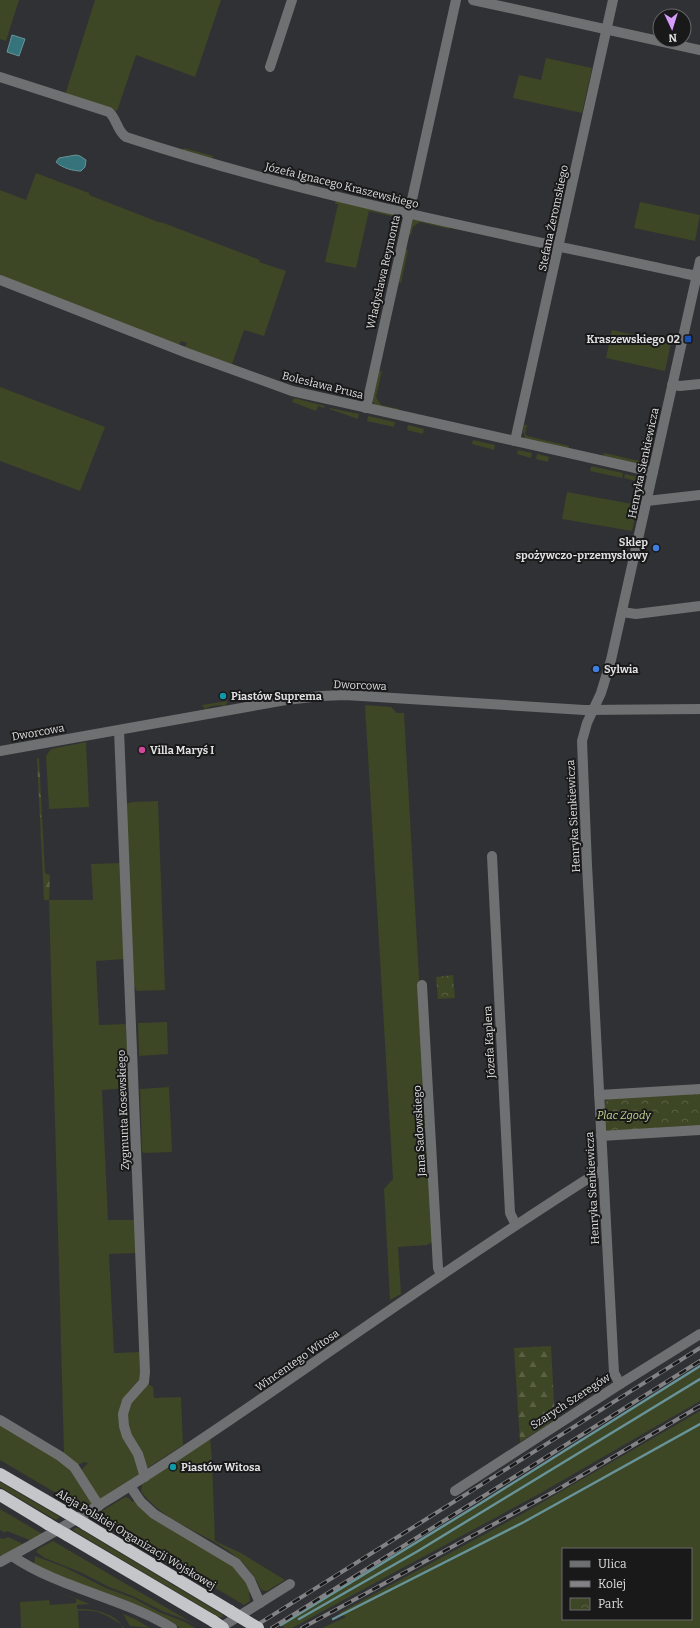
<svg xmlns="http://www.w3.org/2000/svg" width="700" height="1628" font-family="Bitter,serif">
<defs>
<pattern id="forest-firs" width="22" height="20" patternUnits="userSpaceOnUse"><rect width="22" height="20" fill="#3d4625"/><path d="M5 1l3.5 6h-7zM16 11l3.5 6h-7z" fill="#596044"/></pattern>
<pattern id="park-crowns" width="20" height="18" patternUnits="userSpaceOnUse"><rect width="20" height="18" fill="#3d4625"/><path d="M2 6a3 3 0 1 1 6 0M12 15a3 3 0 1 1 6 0" fill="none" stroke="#596044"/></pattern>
</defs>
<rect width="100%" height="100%" fill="#303134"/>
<g fill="#3d4625" fill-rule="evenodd">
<path d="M 0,0 L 19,0 L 6,41 L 0,39 Z"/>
<path d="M 95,0 L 221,0 L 195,77 L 136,55 L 117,111 L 65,95 Z"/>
<path d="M 546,58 L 592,68 L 582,113 L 513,98 L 519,75 L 541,80 Z"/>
<path d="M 184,148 L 213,156 L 212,159 L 183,150 Z"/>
<path d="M 36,173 L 89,193 L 89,195 L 161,223 L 161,222 L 260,260 L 259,262 L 286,271 L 264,336 L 244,330 L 232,364 L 244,369 L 243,370 L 185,347 L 187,343 L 181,341 L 179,345 L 0,277 L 0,190 L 26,200 Z"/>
<path d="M 336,200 L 399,216 L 401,219 L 398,235 L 397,235 L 399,224 L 395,217 L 369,211 L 356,268 L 325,262 L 338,204 L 335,204 Z"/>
<path d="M 640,202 L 700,215 L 695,241 L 634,228 Z"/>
<path d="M 413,219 L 450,226 L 449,229 L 420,222 L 413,227 L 411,235 L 407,234 L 410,223 Z"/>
<path d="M 405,250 L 408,250 L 401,283 L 397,282 Z"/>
<path d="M 612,330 L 671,343 L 665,371 L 606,358 Z"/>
<path d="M 377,370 L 382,371 L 376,397 L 381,405 L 399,409 L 398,411 C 389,409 376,410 372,400 Z"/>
<path d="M 0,387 L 105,427 L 80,491 L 0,461 Z"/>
<path d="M 294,398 L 325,406 L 324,408 L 318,406 L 316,411 L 292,402 Z"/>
<path d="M 330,408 L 359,414 L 358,419 L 329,409 Z"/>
<path d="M 368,416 L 395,422 L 394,427 L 367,421 Z"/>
<path d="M 408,425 L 424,429 L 423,434 L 407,430 Z"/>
<path d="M 524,425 L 527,425 L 525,434 L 527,436 L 569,446 L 568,450 L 524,439 L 525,437 L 523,432 Z"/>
<path d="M 473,440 L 495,445 L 494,450 L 472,444 Z"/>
<path d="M 648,445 L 650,445 L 646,463 L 640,463 L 639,466 L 603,456 L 604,453 L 644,462 Z"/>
<path d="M 518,450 L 532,453 L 531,458 L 517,454 Z"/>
<path d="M 537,454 L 549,457 L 548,462 L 536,459 Z"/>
<path d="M 591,466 L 623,473 L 622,478 L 590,471 Z"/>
<path d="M 625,474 L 639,477 L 643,483 L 641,492 L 638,491 L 640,482 L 624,478 Z"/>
<path d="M 567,492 L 638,505 L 632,531 L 562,519 Z"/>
<path d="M 228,701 L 225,706 C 219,704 210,706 205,709 L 202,705 Z"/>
<path d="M 365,705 L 391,707 L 397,713 L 404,713 L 434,1241 L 427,1245 L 398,1247 L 401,1294 L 390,1300 L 384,1189 L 393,1179 Z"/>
<path d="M 86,742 L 89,807 L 49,809 L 46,756 L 51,749 Z"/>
<path d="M 158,801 L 165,990 L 137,991 L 134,986 L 126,804 L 132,802 Z"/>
<path d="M 121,863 L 125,959 L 96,961 L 99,1025 L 126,1024 L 129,1088 L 102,1090 L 108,1220 L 136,1220 L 137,1253 L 109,1254 L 114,1353 L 141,1352 L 141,1379 L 131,1392 L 123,1432 L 140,1471 L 140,1475 L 100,1500 L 81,1470 L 88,1463 L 84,1462 L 78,1465 L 64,1454 L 49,900 L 93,900 L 91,864 Z"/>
<path d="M 167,1022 L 168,1054 L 139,1056 L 138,1023 Z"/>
<path d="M 169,1087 L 172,1152 L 144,1153 L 142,1152 L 140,1089 Z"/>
<path d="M 700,1366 L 700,1401 L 539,1494 L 292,1628 L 285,1628 L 281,1625 L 481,1503 Z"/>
<path d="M 146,1383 L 153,1387 L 154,1398 L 181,1397 L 183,1445 L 146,1469 L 126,1426 L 126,1409 Z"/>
<path d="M 700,1411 L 700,1628 L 322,1628 L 346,1617 L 339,1613 L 522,1514 ZM 563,1549 L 691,1549 L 691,1619 L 563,1619 Z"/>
<path d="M 0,1424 L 50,1453 L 70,1469 L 93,1504 L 85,1510 L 0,1460 Z"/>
<path d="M 210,1438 L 212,1459 L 215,1541 L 241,1553 L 285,1580 L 267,1591 L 261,1590 C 238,1535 172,1535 141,1491 L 142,1486 L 141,1483 Z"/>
<path d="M 0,1482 L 60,1517 L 56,1520 L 0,1487 Z"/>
<path d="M 125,1497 L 129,1498 L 132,1502 L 135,1500 L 233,1566 L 245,1581 L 251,1592 L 249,1593 L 250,1601 L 244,1605 L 94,1516 Z"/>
<path d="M 0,1509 L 44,1535 L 32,1541 L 7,1531 L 5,1533 L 0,1530 Z"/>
<path d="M 75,1528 L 78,1528 L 223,1615 L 222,1616 L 225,1617 L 219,1617 L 74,1531 L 73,1529 Z"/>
<path d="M 8,1537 L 19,1542 L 24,1545 L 2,1557 L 0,1555 L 0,1538 L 4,1539 Z"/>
<path d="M 53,1541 L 201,1628 L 186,1620 L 162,1611 L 135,1597 L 109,1587 L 82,1573 L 45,1558 L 36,1552 L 38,1549 Z"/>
<path d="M 35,1556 L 64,1567 L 106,1588 L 133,1598 L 159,1612 L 185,1622 L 195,1628 L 180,1628 L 168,1621 L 67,1580 L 34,1565 Z"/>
<path d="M 40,1585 L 90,1604 L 77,1605 L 77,1609 C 94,1608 115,1613 124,1628 L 122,1628 L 122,1625 C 106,1615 97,1609 78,1611 L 79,1628 L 21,1628 L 20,1602 L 49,1600 L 50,1605 L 76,1603 L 76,1599 Z"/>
<path d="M 123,1614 L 135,1619 L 150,1628 L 130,1626 Z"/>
</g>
<g fill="url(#forest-firs)">
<path d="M 37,758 L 39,758 L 45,873 L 50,875 L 49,900 L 44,900 Z"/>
<path d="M 551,1346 L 555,1420 L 520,1442 L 514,1348 Z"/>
</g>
<g fill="url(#park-crowns)">
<path d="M 453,975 L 455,998 L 438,999 L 436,977 Z"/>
<path d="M 700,1093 L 700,1128 L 605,1132 L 605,1102 L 610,1098 Z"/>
</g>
<g fill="#35747a" stroke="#689499">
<path d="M 12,35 L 25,39 L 19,56 L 7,52 Z"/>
<path d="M 76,155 L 80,156 L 86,160 L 85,167 L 81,171 C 73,171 62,168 56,162 L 59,158 Z"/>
</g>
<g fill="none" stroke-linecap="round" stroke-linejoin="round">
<g stroke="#689499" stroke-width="2.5">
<path d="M 299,1619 L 418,1551 L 700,1379"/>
<path d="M 333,1619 L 524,1522 L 700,1424"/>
<path d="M 281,1625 L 481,1503 L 700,1366"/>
</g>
<g stroke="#6f7071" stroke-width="10">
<path d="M 473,0 L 700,50"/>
<path d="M 270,67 L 292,0"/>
<path d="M 0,77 L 109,112 C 117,119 117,131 126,137 C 309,197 499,233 687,274 L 692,275 L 700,273"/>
<path d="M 0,280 L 187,353 L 292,391 L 653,472"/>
<path d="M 672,385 L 680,386 L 700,384"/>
<path d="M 366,408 L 456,0"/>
<path d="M 515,441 L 613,0"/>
<path d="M 647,501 L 700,495"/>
<path d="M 622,612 L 636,614 L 700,606"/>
<path d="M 119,730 L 145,1372 L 144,1382 L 127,1401 L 123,1414 L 124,1426 L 127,1436 L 138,1454 L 145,1477"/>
<path d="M 0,751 L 286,700 L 321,696 L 345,695 L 584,710 L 700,709"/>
<path d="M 492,856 L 510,1213 L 516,1225"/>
<path d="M 422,985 L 438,1268 L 441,1275"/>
<path d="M 599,1095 L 700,1089"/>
<path d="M 601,1136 L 700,1130"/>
<path d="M 620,1384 L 614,1373 L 587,865 L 582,741 L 587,723 L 601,693 L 611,660 L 700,261"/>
<path d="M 0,1420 L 60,1456 L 74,1467 L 99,1506"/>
<path d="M 130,1486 L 141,1502 L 154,1514 L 236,1563 L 250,1580 L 260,1603"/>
<path d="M 455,1491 L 620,1384 L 700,1334"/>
<path d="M 12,1556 C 61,1589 121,1597 172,1628"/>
<path d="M 0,1562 C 115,1501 222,1426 329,1352 C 420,1289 510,1228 603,1169"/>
<path d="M 220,1628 L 290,1584"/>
</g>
<g stroke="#c5c6c9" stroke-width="12">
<path d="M 0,1474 L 67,1513"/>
<path d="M 0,1495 L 48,1524"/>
<path d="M 85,1524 L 230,1611"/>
<path d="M 67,1535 L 213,1621"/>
</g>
<defs>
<g id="rail">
<path d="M 252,1628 L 700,1348"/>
<path d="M 272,1628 L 700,1361"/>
<path d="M 302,1628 L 557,1490 L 700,1406"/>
</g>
</defs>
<use href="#rail" stroke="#838386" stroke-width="4"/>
<use href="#rail" stroke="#19191a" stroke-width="2.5" stroke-dasharray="8" stroke-linecap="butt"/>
<g stroke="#c5c6c9" stroke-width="12">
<path d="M 67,1513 L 85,1524"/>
<path d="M 48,1524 L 67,1535"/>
<path d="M 230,1611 L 258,1628"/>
<path d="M 213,1621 L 223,1628"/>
</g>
</g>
<rect fill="#1a4fb4" stroke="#19191a" stroke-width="1.5" x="684" y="335" width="8" height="8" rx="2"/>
<g fill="#3f7fe0" stroke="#19191a" stroke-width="1.5">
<circle cx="656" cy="548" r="4"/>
<circle cx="596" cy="669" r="4"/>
</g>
<g fill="#0f9aa8" stroke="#19191a" stroke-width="1.5">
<circle cx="223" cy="696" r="4"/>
<circle cx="173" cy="1467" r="4"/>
</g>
<circle fill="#d1479c" stroke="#19191a" stroke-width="1.5" cx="142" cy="750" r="4"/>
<g text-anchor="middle" stroke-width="4" stroke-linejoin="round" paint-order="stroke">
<g font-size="11" fill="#dfdfe1" stroke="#19191a">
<text transform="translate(342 185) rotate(14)" y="4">Józefa Ignacego Kraszewskiego</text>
<text transform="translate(553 218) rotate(-78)" y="4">Stefana Żeromskiego</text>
<text transform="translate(383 272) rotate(-77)" y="4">Władysława Reymonta</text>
<text transform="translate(323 385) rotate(14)" y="4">Bolesława Prusa</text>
<text transform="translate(643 463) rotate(-78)" y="4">Henryka Sienkiewicza</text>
<text transform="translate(360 685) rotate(2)" y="4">Dworcowa</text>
<text transform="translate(38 732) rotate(-10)" y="4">Dworcowa</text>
<text transform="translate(573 816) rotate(-93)" y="4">Henryka Sienkiewicza</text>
<text transform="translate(489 1042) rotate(-93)" y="4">Józefa Kaplera</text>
<text transform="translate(123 1110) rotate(-92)" y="4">Zygmunta Kosewskiego</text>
<text transform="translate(419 1131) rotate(-93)" y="4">Jana Sadowskiego</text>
<text transform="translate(592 1188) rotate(-93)" y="4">Henryka Sienkiewicza</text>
<text transform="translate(297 1360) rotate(-35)" y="4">Wincentego Witosa</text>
<text transform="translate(570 1401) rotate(-33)" y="4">Szarych Szeregów</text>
<text transform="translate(136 1539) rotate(31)" y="4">Aleja Polskiej Organizacji Wojskowej</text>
</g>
<g font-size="11" font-weight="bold" fill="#dfdfe1" stroke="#19191a" text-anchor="start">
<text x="680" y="343" text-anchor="end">Kraszewskiego 02</text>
<text x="648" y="546" text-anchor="end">Sklep<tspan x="648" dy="13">spożywczo-przemysłowy</tspan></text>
<text x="604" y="673">Sylwia</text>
<text x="231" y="700">Piastów Suprema</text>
<text x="150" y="754">Villa Maryś I</text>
<text x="181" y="1471">Piastów Witosa</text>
</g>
<g font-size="11" font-style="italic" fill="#c2d791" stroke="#19191a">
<text x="624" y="1119">Plac Zgody</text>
</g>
</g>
<rect x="562" y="1548" width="130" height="72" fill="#19191a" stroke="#68686a"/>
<rect x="570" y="1561" width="20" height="6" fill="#6f7071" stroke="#68686a"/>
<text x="598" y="1568" font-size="12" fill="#dfdfe1">Ulica</text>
<rect x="570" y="1581" width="20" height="6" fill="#838386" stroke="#68686a"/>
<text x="598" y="1588" font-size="12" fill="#dfdfe1">Kolej</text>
<rect x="570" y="1598" width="20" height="12" fill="url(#park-crowns)" stroke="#68686a"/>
<text x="598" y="1608" font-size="12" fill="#dfdfe1">Park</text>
<g transform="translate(672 28) rotate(176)"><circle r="19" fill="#19191a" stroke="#68686a"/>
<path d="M0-3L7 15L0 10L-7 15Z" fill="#d79bf9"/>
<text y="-6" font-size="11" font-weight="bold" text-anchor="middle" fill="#dfdfe1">N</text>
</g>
</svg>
